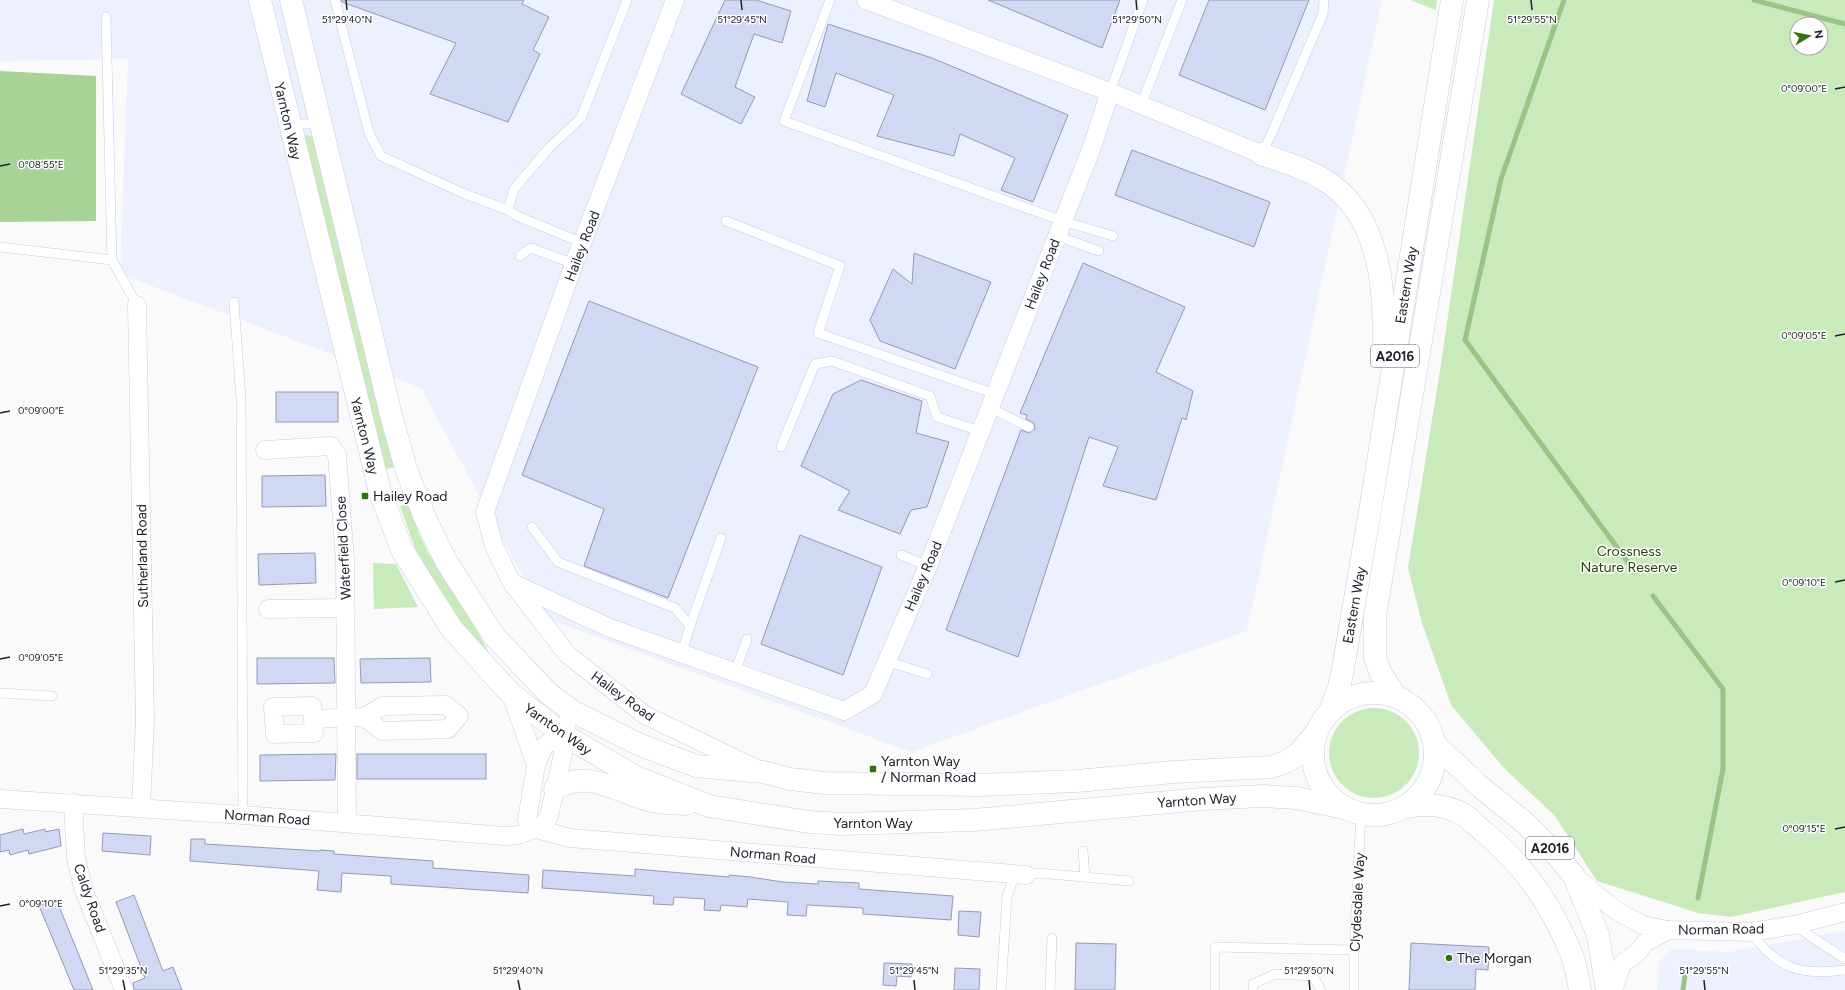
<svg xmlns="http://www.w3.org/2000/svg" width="1845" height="990" font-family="Figtree,sans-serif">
<rect width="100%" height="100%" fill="#fafafa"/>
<g fill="#edf0ff">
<path d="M 0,0 L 1382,0 L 1247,631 L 911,752 L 545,618 L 421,388 L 120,274 L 128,59 L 0,61 Z"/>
<path d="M 1845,931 L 1845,990 L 1657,990 L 1659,962 L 1672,949 L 1729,952 Z"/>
</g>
<g fill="#c9ebbb" fill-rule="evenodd">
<path d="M 1410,0 L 1437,0 L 1436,10 Z"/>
<path d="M 1494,0 L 1845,0 L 1845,892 L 1731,917 L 1698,913 L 1597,881 L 1555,816 L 1504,768 L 1451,705 L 1422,623 L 1408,568 L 1441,364 ZM 1797,24 L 1821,24 L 1821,48 L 1797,48 Z"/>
<path d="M 304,135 L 312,136 L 318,144 L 396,467 L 386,469 L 348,321 Z"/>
<path d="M 410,503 L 419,534 L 429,554 L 468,614 L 496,666 C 472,639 448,611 430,580 C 417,557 409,531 400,506 Z"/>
<path d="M 373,563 L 396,564 L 418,607 L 374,609 Z"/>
<circle cx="1374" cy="753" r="45"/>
</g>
<path fill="#a7d395" d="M 0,71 L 96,76 L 96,221 L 0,222 Z"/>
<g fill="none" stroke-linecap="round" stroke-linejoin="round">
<g stroke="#98c486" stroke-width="5">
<path d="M 1564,0 L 1501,179 L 1465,340 L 1635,572"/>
<path d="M 1754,0 L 1845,24"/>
<path d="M 1653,596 L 1723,689 L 1723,769 L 1698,898"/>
<path d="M 1683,990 L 1685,975"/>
</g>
</g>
<g fill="#d0d8f3" stroke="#949ab4">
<path d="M 341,0 L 524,0 L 522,4 L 549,17 L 533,50 L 540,54 L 508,122 L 430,94 L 456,43 L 342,2 Z"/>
<path d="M 725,0 L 756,0 L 791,11 L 782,43 L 754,34 L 735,87 L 755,97 L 741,124 L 681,94 Z"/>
<path d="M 988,0 L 1120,0 L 1102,48 Z"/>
<path d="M 1209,0 L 1309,0 L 1265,110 L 1179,75 Z"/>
<path d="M 828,24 L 932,58 L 1068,115 L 1033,202 L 1001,190 L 1015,158 L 960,134 L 954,156 L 877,136 L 894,95 L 836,73 L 825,107 L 807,101 Z"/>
<path d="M 1132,150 L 1270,202 L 1254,247 L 1115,195 Z"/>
<path d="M 914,253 L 991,282 L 955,369 L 880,341 L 870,320 L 893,269 L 912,284 Z"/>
<path d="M 1083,263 L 1185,307 L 1156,372 L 1193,391 L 1186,420 L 1182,418 L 1156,500 L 1103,486 L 1118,447 L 1089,437 L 1018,657 L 946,630 L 1021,430 L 1029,433 L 1035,429 L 1034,423 L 1026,419 L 1027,415 L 1020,413 Z"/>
<path d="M 589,301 L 758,367 L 668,598 L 584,566 L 604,509 L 522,475 Z"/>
<path d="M 861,380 L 922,401 L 916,433 L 949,442 L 927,507 L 911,510 L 900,534 L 838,510 L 850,491 L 801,466 L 833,394 Z"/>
<rect x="276" y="392" width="62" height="30"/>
<path d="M 325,475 L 326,506 L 262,507 L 262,476 Z"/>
<path d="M 800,535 L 882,567 L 843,675 L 761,644 Z"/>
<path d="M 315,553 L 316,583 L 259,585 L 258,554 Z"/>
<path d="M 257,658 L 334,658 L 335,683 L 257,684 Z"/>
<path d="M 430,658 L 431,682 L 361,683 L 360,659 Z"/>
<path d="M 336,754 L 335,780 L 260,781 L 260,755 Z"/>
<rect x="357" y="754" width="129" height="25"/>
<path d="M 23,829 L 24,834 L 45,829 L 45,832 L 59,829 L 61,846 L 29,854 L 28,850 L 10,855 L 9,850 L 0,852 L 0,835 Z"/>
<path d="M 103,833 L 151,836 L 150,855 L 102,851 Z"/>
<path d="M 191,839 L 205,839 L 205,844 L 320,851 L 320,850 L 334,851 L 334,854 L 433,861 L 433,868 L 529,875 L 528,893 L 391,884 L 391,876 L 342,873 L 341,892 L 317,890 L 319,871 L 190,861 Z"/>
<path d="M 635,869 L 729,877 L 729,875 L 750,877 L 783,882 L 818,884 L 818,881 L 859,883 L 859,889 L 953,896 L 951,920 L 863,914 L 863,908 L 807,905 L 806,916 L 787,915 L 788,902 L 748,899 L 747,907 L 721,905 L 720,911 L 704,910 L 705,899 L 674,897 L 673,905 L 653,904 L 654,896 L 542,888 L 543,870 L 635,876 Z"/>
<path d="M 134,895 L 163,971 L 173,967 L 182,990 L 134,990 L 133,983 L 145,978 L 116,902 Z"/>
<path d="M 56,899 L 74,943 L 93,990 L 74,990 L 50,932 L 39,906 Z"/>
<path d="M 959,911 L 981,912 L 979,937 L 958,935 Z"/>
<path d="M 1076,943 L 1116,944 L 1115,990 L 1075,990 Z"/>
<path d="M 1411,943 L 1489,947 L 1488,970 L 1476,969 L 1475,990 L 1409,990 Z"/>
<path d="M 884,963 L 912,964 L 911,977 L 897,976 L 896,986 L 883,985 Z"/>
<path d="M 955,968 L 980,969 L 979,990 L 954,990 Z"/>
</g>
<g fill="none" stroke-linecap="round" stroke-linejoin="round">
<defs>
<g id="lane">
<path d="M 335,0 L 369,133 L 381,156 L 465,194 L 508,210 L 517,216 L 583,243"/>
<path d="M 830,0 L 784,121 L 1063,221 L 1113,236"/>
<path d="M 106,17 L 112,260 L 137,305"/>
<path d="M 1110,92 L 1143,0"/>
<path d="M 1141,105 L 1182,0"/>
<path d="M 290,125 L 321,123"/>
<path d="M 1261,154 L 1271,135 L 1323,14 L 1324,0"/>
<path d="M 508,210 L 514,189 L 549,148 L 581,118 L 627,0"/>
<path d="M 726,221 L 840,266 L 818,333 L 995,394"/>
<path d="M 1057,236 L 1099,251"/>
<path d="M 0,247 L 112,260"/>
<path d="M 520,256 L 531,248 L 574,264"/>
<path d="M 234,302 L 241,399 L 243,815"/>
<path d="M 990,408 L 1029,427"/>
<path d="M 781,447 L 815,364 L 832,361 L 930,396 L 937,417 L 980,431"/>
<path d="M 532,527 L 558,562 L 675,608 L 690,626 L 682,653"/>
<path d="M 901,555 L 928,566"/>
<path d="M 690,626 L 721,538"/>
<path d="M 887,661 L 927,674"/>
<path d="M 735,672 L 747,639"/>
<path d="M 0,693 L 52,696"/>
<path d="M 1083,851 L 1085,877"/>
<path d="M 1026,875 L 1039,873 L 1129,881"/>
<path d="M 1795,926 L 1845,959"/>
<path d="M 1751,932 C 1777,969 1801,976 1845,970"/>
<path d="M 1001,990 L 1007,897 L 1015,874"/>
<path d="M 1050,990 L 1052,938"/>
<path d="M 1215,990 L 1215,947 L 1354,950"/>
<path d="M 1253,990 L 1253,984 L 1275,974 L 1313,976 L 1321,990"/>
<path d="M 1354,990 L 1354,950 L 1361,814"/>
</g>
<g id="street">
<path d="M 675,0 L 574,264 L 485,512 L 494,546 L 512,583 L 568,655 L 645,715 L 759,770"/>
<path d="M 866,0 L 1110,92 L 1261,154"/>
<path d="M 137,305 L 145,720 L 141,807"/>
<path d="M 265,450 L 331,446 L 337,455 L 345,560 L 347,823"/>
<path d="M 512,583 L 610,628 L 844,711 L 873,694 L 928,566 L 1092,147 L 1110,92"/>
<path d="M 268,609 L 346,608"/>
<path d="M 511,694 L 536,765 L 527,820 L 533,828 L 570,838 L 1026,875"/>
<path d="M 313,719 L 312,706 L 273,707 L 275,734 L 314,733 L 313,719 L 364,717 L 382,731 L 448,729 L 459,716 L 446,705 L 383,706 L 364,717"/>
<path d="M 536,765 L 544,746 L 562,734"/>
<path d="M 0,799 L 243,815 L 504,836 C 511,836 518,836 524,833 C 531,831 536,828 543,826 L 549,816 L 563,754 L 562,734 L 572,711"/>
<path d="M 73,803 L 76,858 L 83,888 L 124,990"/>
<path d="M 1574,876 L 1615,910 L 1643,925 L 1668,930 L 1751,932 L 1794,925 L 1845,912"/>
<path d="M 1613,990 L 1622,964 L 1638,952 L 1645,943 L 1668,930"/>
</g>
<g id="secondary">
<path d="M 260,0 L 380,492 L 402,550 L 452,629 L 511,694 L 562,734 L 636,777 L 709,806 L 809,822 L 842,824 L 974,820 L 1202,799 L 1263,796 L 1296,798 L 1344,808"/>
<path d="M 291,0 L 391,415 L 406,469 L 425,518 L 446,561 L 494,636 L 548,693 L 572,711 L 638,744 L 696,766 L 763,772 L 790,779 L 825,783 L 979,785 L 1077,781 L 1173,772 L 1272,767 L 1286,762 L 1298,754 L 1315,734"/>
<path d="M 555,789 C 590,768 618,793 652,801 C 663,804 675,803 686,804"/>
</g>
<g id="primary">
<path d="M 1261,154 C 1280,161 1303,167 1321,178 C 1382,212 1386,294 1383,356"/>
<circle cx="1374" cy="754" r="61"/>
<path d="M 1395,695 L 1381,674 L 1375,658 L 1375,616 L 1478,0"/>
<path d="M 1330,711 L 1339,687 L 1343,669 L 1370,511 L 1452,0"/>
<path d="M 1434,743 L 1478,785 L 1525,823 L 1553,851 L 1574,876 L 1598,935 L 1607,990"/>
<path d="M 1407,807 C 1427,803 1448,805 1466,816 C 1472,821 1478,827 1484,832 C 1524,865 1554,909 1573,958 C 1576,968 1578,979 1580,990"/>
</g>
</defs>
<use href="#lane" stroke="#c5cce7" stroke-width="10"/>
<use href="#street" stroke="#c5cce7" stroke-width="19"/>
<use href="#secondary" stroke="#c5cce7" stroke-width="23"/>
<use href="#primary" stroke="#c5cce7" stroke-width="23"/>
<use href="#lane" stroke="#fff" stroke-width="9"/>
<use href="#street" stroke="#fff" stroke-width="18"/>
<use href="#secondary" stroke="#fff" stroke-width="22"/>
<use href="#primary" stroke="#fff" stroke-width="22"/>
</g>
<path fill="none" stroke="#20222c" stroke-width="1.5" d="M 346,0 L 347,10M 741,0 L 742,10M 1136,0 L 1137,10M 1531,0 L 1532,10M 1835,89 L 1845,87M 0,166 L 10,164M 1835,336 L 1845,334M 0,413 L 10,411M 1835,582 L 1845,580M 0,659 L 10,657M 1835,829 L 1845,827M 0,906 L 10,904M 123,980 L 125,990M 518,980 L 520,990M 914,980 L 915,990M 1309,980 L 1310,990M 1704,980 L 1705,990"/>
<g fill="#347106" stroke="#fff" stroke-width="1.5">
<rect x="361" y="492" width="8" height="8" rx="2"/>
<rect x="869" y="765" width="8" height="8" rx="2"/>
<circle cx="1449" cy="958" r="4"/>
</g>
<g text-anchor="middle" stroke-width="3" stroke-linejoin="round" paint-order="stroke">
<g fill="#fff" stroke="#63646b" stroke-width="1">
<rect x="1371" y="345" width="48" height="22" rx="3"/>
<rect x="1526" y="837" width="48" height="22" rx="3"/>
</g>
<g font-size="13" font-weight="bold" fill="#20222c">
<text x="1395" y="361">A2016</text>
<text x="1550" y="853">A2016</text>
</g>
<g font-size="14" fill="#20222c" stroke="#fff">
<text transform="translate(288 121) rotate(77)" y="5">Yarnton Way</text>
<text transform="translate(582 246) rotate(-69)" y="5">Hailey Road</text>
<text transform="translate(1042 274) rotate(-69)" y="5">Hailey Road</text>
<text transform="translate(1406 285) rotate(-81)" y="5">Eastern Way</text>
<text transform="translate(365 436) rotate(76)" y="5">Yarnton Way</text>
<text transform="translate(343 548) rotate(-93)" y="5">Waterfield Close</text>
<text transform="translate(142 556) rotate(-91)" y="5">Sutherland Road</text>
<text transform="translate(923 576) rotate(-67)" y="5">Hailey Road</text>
<text transform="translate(1354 605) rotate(-80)" y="5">Eastern Way</text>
<text transform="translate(623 696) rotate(36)" y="5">Hailey Road</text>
<text transform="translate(558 729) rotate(35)" y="5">Yarnton Way</text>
<text transform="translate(1197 800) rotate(-4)" y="5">Yarnton Way</text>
<text transform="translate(267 817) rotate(4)" y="5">Norman Road</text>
<text x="873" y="828">Yarnton Way</text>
<text transform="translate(773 855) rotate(5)" y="5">Norman Road</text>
<text transform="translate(90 898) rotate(71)" y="5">Caldy Road</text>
<text transform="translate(1357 902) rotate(-87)" y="5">Clydesdale Way</text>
<text transform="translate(1721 929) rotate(-1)" y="5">Norman Road</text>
</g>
<g font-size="14" fill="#20222c" stroke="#fff" text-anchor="start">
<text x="373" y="501">Hailey Road</text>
<text x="881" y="766">Yarnton Way<tspan x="881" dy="16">/ Norman Road</tspan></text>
<text x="1457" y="963">The Morgan</text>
</g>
<g font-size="14" fill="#1e4604" stroke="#fff">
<text x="1629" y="556">Crossness<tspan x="1629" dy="16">Nature Reserve</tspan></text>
</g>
</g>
<g font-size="10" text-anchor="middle" fill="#20222c" stroke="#fff" stroke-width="3" stroke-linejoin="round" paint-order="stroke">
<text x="1137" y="23">51°29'50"N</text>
<text x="347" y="23">51°29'40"N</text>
<text x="742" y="23">51°29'45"N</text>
<text x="1532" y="23">51°29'55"N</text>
<text x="1804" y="92">0°09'00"E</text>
<text x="41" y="168">0°08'55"E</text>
<text x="1804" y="339">0°09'05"E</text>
<text x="41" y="414">0°09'00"E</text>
<text x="1804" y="586">0°09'10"E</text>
<text x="41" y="661">0°09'05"E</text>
<text x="1804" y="832">0°09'15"E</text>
<text x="41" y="907">0°09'10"E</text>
<text x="123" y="974">51°29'35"N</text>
<text x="518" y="974">51°29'40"N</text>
<text x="914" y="974">51°29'45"N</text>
<text x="1309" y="974">51°29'50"N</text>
<text x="1704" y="974">51°29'55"N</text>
</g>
<g transform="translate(1809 36) rotate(80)"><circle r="19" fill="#ffffff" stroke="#a6a7ab"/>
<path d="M0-3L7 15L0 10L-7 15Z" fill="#347106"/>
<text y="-6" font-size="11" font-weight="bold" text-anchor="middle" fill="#20222c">N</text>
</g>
</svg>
